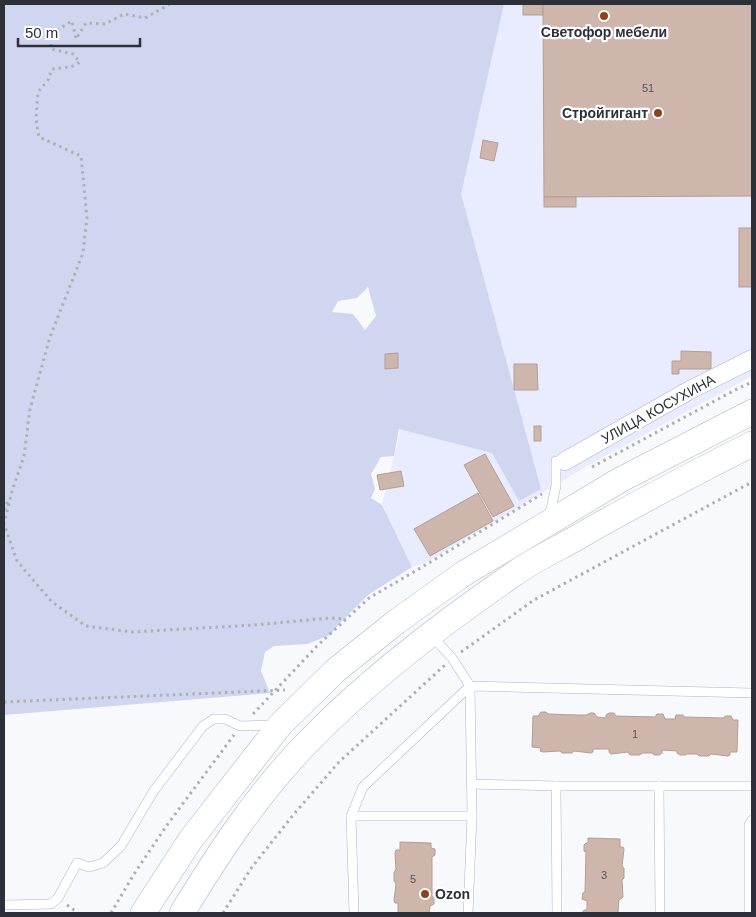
<svg xmlns="http://www.w3.org/2000/svg" width="756" height="917" font-family="Helvetica,sans-serif">
<rect width="100%" height="100%" fill="#f8f9fd"/>
<path fill="#e8ecfe" d="M 467,4 L 752,4 L 752,376 L 587,466 L 427,562 L 412,567 L 382,505 L 466,166 Z"/>
<path fill="#d0d6f0" fill-rule="evenodd" d="M 4,4 L 504,4 L 461,194 L 541,489 L 519,501 L 492,453 L 399,429 L 394,456 L 381,457 L 371,474 L 375,489 L 371,498 L 382,505 L 412,567 L 368,595 L 340,623 L 330,635 L 307,644 L 274,646 L 265,652 L 261,671 L 270,693 L 4,715 ZM 368,287 L 376,316 L 365,330 L 353,314 L 332,312 L 338,301 L 357,298 Z"/>
<g fill="#ceb6ac" stroke="#b49e93">
<rect x="523" y="4" width="20" height="11"/>
<path d="M 543,4 L 752,4 L 752,196 L 544,197 Z"/>
<path d="M 483,140 L 498,143 L 494,161 L 480,158 Z"/>
<rect x="544" y="197" width="32" height="10"/>
<rect x="739" y="228" width="13" height="59"/>
<path d="M 681,351 L 711,352 L 711,369 L 679,369 L 679,374 L 672,374 L 672,361 L 681,361 Z"/>
<path d="M 398,353 L 398,368 L 385,369 L 385,354 Z"/>
<path d="M 514,364 L 537,364 L 538,390 L 514,390 Z"/>
<rect x="534" y="426" width="7" height="15"/>
<path d="M 485,454 L 514,506 L 493,517 L 464,465 Z"/>
<path d="M 401,471 L 404,486 L 380,490 L 377,475 Z"/>
<path d="M 478,493 L 493,521 L 430,556 L 414,529 Z"/>
<path d="M 541,712 L 546,712 L 548,714 L 577,715 L 587,715 L 590,713 L 594,713 L 597,717 L 606,718 L 606,715 L 609,713 L 614,713 L 616,716 L 655,717 L 657,714 L 663,714 L 665,719 L 675,719 L 676,715 L 683,715 L 684,717 L 724,718 L 725,716 L 731,716 L 733,720 L 738,720 L 737,752 L 730,752 L 730,755 L 728,756 L 711,754 L 709,756 L 699,756 L 697,754 L 687,754 L 685,755 L 680,755 L 677,753 L 677,751 L 662,750 L 662,753 L 659,755 L 654,755 L 652,753 L 642,753 L 640,755 L 630,755 L 628,752 L 611,754 L 609,752 L 609,749 L 593,749 L 593,752 L 591,753 L 574,751 L 572,753 L 562,753 L 560,751 L 543,752 L 540,751 L 541,748 L 532,747 L 533,716 L 538,716 Z"/>
<path d="M 588,838 L 620,839 L 620,847 L 623,847 L 624,849 L 622,866 L 624,868 L 624,878 L 622,880 L 623,897 L 621,899 L 619,899 L 618,913 L 582,913 L 584,910 L 587,910 L 587,901 L 582,899 L 583,893 L 585,892 L 586,852 L 584,851 L 584,845 L 586,843 L 588,843 Z"/>
<path d="M 400,842 L 431,843 L 431,848 L 435,849 L 435,855 L 432,857 L 432,896 L 434,899 L 434,904 L 430,906 L 429,913 L 398,913 L 398,903 L 395,903 L 394,900 L 396,884 L 394,881 L 394,872 L 396,870 L 395,853 L 396,850 L 400,850 Z"/>
</g>
<g fill="none" stroke-linecap="round" stroke-linejoin="round">
<defs>
<g id="service">
<path d="M 549,518 L 556,486 L 556,461"/>
<path d="M 431,635 L 452,658 L 470,686 L 472,816 L 468,913"/>
<path d="M 471,784 L 556,786"/>
<path d="M 659,786 L 660,913"/>
<path d="M 351,816 L 363,787 L 470,686 L 752,693"/>
<path d="M 4,905 L 51,904 L 58,898 L 77,863 L 89,867 L 103,863 L 121,846 L 153,792 L 203,726 L 214,719 L 225,719 L 240,726 L 275,725"/>
<path d="M 354,913 L 351,816 L 472,816"/>
<path d="M 557,913 L 556,786 L 752,786"/>
<path d="M 749,913 L 749,825 L 752,820"/>
</g>
<path id="minor" d="M 565,461 L 690,390 L 752,359"/>
<g id="secondary">
<path d="M 143,913 L 191,839 L 280,725 L 336,670 L 396,622 L 463,574 L 620,480 L 752,412"/>
<path d="M 182,913 C 218,854 256,796 304,746 C 365,682 441,624 514,574 C 532,561 553,551 573,540 C 631,506 691,475 752,444"/>
</g>
</defs>
<use href="#service" stroke="#aeb3c8" stroke-width="10"/>
<use href="#minor" stroke="#aeb3c8" stroke-width="19"/>
<use href="#secondary" stroke="#aeb3c8" stroke-width="26"/>
<g stroke="#afb0b6" stroke-width="3" stroke-dasharray="2.5 4" stroke-linecap="butt">
<path d="M 170,4 L 145,18 L 124,14 L 105,24 L 86,23 L 76,39 L 72,21 L 51,34 L 51,49 L 73,54 L 80,62 L 71,67 L 52,69 L 48,80 L 38,92 L 36,119 L 39,137 L 81,156 L 87,218 L 83,253 L 50,337 L 30,409 L 24,456 L 12,491 L 4,524 L 17,561 L 52,602 L 86,626 L 132,632 L 254,625 L 330,618 L 346,619"/>
<path d="M 592,467 L 735,390 L 752,382"/>
<path d="M 4,510 L 9,499"/>
<path d="M 461,652 L 534,600 L 752,482"/>
<path d="M 4,702 L 285,690"/>
<path d="M 253,714 L 317,646 L 369,598 L 429,563 L 542,494"/>
<path d="M 67,905 L 78,913"/>
<path d="M 111,913 L 134,874 L 167,825 L 234,735"/>
<path d="M 223,913 L 252,867 L 294,814 L 339,762 L 445,665"/>
</g>
<use href="#service" stroke="#fff" stroke-width="9"/>
<use href="#minor" stroke="#fff" stroke-width="18"/>
<use href="#secondary" stroke="#fff" stroke-width="25"/>
</g>
<g fill="#8b441f" stroke="#fff" stroke-width="2">
<circle cx="604" cy="16" r="5"/>
<circle cx="658" cy="113" r="5"/>
<circle cx="425" cy="894" r="5"/>
</g>
<g text-anchor="middle" stroke-width="4.5" stroke-linejoin="round" paint-order="stroke">
<g font-size="11" fill="#565256">
<text x="648" y="92">51</text>
<text x="635" y="738">1</text>
<text x="604" y="879">3</text>
<text x="413" y="883">5</text>
</g>
<g font-size="14" font-weight="bold" fill="#2e3039" stroke="#fff">
<text x="604" y="37">Светофор мебели</text>
<text x="648" y="118" text-anchor="end">Стройгигант</text>
<text x="435" y="899" text-anchor="start">Ozon</text>
</g>
<g font-size="14" fill="#2e3039" stroke="#fff">
<text transform="translate(658 409) rotate(-29)" y="5">УЛИЦА КОСУХИНА</text>
</g>
</g>
<rect width="756" height="917" fill="none" stroke="#2e3039" stroke-width="10"/>
<path d="M18 38v8h122v-8" fill="none" stroke="#2e3039" stroke-width="2.5"/>
<text x="25" y="38" font-size="15" fill="#2e3039" stroke="#ffffff" stroke-width="4" paint-order="stroke">50 m</text>
</svg>
